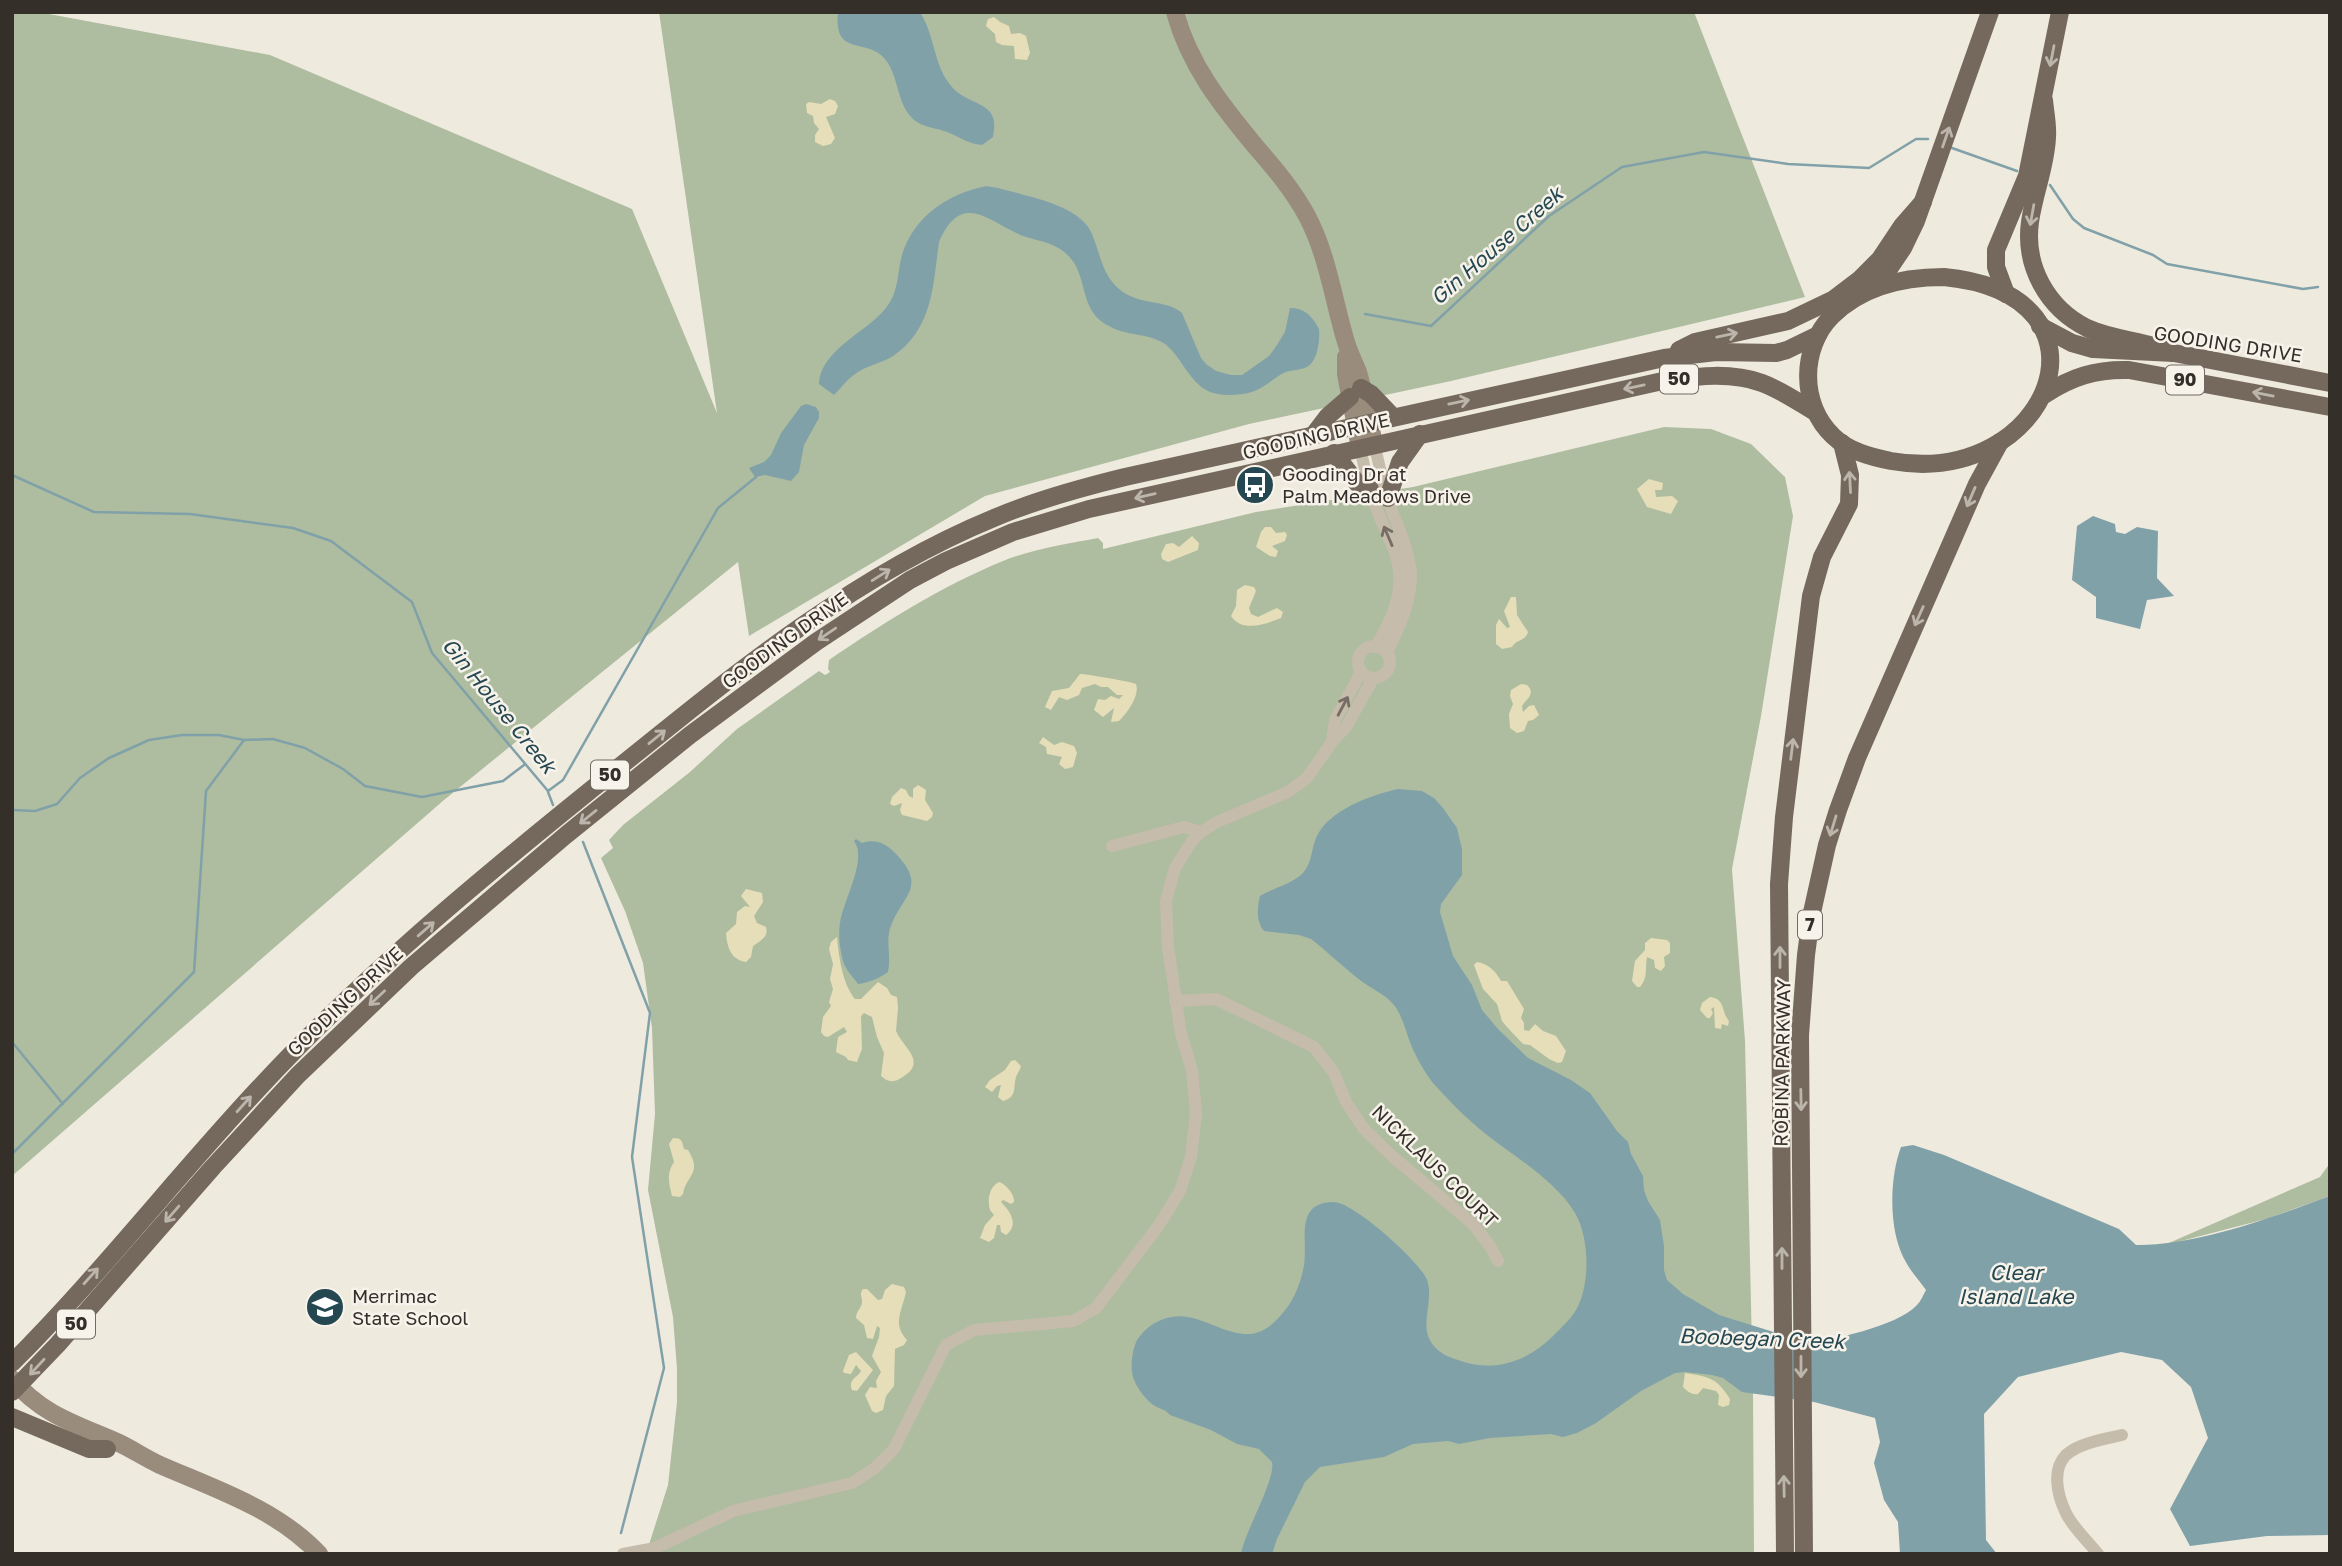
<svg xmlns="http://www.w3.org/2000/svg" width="2342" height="1566" font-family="'Golos Text',sans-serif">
<rect width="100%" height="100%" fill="#efeade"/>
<g fill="#aebda0">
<path d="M 12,12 L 38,12 L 270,55 L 632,209 L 717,413 L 659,12 L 1694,12 L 1805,297 L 1451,381 L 1249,424 L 985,496 L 749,636 L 738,562 L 444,800 L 12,1176 Z"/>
<path d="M 1664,427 L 1711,429 L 1751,444 L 1785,477 L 1793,516 L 1761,716 L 1732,869 L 1745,1041 L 1753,1392 L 1754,1554 L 646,1554 L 668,1485 L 677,1402 L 677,1369 L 673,1317 L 648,1190 L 655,1114 L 652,1028 L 643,963 L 625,911 L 601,858 L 613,848 L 609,840 L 623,825 L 690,772 L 737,729 L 819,671 L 825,675 L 830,672 L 828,669 L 829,660 C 883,623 942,586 1003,561 C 1033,549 1066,544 1098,538 L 1103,543 L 1103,549 L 1256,512 L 1413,487 Z"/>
<path d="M 2330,1163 L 2330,1196 L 2266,1219 L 2162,1246 L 2320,1177 Z"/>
</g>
<g fill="#e6deb9">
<path d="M 994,17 L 1000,22 L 1009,26 L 1011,34 L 1020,33 L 1026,36 L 1030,53 L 1027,60 L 1015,59 L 1014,46 L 1002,45 L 996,42 L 995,34 L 986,26 L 988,19 Z"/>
<path d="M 830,99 L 835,101 L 838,106 L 835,114 L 826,117 L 835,138 L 831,144 L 823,146 L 815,142 L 815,135 L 819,129 L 814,123 L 813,116 L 807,113 L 806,104 L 809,102 L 821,104 Z"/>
<path d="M 1649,479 L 1663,483 L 1662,490 L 1655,490 L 1656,497 L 1672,496 L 1678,501 L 1671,514 L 1647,507 L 1637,489 Z"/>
<path d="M 1265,527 L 1271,527 L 1276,533 L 1285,532 L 1287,535 L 1285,541 L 1272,546 L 1278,551 L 1276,557 L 1270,556 L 1256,547 L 1261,532 Z"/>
<path d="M 1192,536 L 1199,543 L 1198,550 L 1168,562 L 1162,559 L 1161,554 L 1166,544 L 1173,543 L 1179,547 Z"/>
<path d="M 1245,585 L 1254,587 L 1256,591 L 1249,608 L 1251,614 L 1258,617 L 1277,608 L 1283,612 L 1281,618 C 1266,624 1242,633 1231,616 L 1236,606 L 1237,590 Z"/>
<path d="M 1511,597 L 1516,597 L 1517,615 L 1528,632 C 1526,641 1516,639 1512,647 L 1502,649 L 1496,644 L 1496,625 L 1499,619 L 1507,628 L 1510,627 L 1504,611 Z"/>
<path d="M 1080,674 C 1087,674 1132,682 1136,684 C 1140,695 1128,712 1119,721 L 1111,722 L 1114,708 L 1103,717 L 1094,710 L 1098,699 L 1105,700 L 1111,696 L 1119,699 L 1123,695 L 1117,695 L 1108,687 L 1101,687 L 1095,684 L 1082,688 L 1079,695 L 1067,700 L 1059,697 L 1051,710 L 1045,707 L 1052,691 L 1069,688 Z"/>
<path d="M 1521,684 L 1527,685 C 1536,694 1527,698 1522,706 L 1523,712 L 1529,706 L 1534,705 L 1539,715 L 1533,720 L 1528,721 L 1524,731 L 1517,733 L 1510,728 L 1509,714 L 1513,704 L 1510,696 L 1511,690 Z"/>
<path d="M 1043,737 L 1054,745 L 1062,742 L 1074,746 L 1077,753 L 1073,767 L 1065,769 L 1059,764 L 1062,757 L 1047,754 L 1046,747 L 1039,743 Z"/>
<path d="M 918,785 L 926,790 L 925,800 L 933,813 L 932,817 L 927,821 L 902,815 L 900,810 L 902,803 L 894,806 L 890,804 L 892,797 L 901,788 L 906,790 L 909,796 L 913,798 L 913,789 Z"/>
<path d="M 746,889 L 762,893 L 763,902 L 754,916 L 757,923 L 766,927 C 769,937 760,941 753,946 L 751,957 L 746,962 C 731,960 727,947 726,933 L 736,924 L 737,912 L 745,906 L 750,907 L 741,896 Z"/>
<path d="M 837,937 C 839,957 842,983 855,999 L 861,999 L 878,982 L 887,988 L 891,995 L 897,997 L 898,1008 L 896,1031 C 903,1048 929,1062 901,1078 C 893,1083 888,1082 881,1076 L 884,1053 L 877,1037 L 872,1017 L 864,1013 L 861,1016 L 862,1049 L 857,1062 L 848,1060 L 846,1057 L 836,1052 L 838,1037 L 847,1032 L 844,1027 L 828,1037 L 824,1036 L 821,1032 L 823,1017 L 831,1006 L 829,1002 L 833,989 L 830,979 L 833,964 L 829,949 L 831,942 Z"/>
<path d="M 1651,938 L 1667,940 L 1670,943 L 1670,953 L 1664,957 L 1665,966 L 1661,971 L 1655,968 L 1654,960 L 1647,957 C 1645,968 1648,978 1640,987 L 1637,987 L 1632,981 L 1635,961 L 1645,950 L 1645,943 Z"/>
<path d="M 1477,962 C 1487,963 1497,972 1501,981 L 1507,981 L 1524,1009 L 1521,1018 L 1524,1023 L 1524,1030 L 1529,1031 L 1535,1024 L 1543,1031 L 1556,1036 L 1566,1051 L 1562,1062 L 1558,1063 L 1549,1059 L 1530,1045 L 1523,1044 L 1506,1026 L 1502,1021 L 1497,1004 L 1483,989 L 1474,965 Z"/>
<path d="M 1710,997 C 1726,999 1721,1012 1729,1021 L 1728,1026 L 1722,1024 L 1721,1029 L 1715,1028 L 1714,1007 L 1711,1009 L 1713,1013 L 1710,1018 L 1707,1018 L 1700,1010 L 1702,1003 Z"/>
<path d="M 1015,1060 L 1021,1066 C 1020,1070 1017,1074 1016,1077 C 1013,1089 1017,1097 1003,1101 L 998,1097 L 1001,1085 L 997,1086 L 992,1092 L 985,1087 L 990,1080 L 1005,1070 L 1011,1061 Z"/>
<path d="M 673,1138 C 682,1138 682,1141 684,1149 L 688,1150 C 703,1174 686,1175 683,1194 L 680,1197 L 672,1196 C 669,1183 666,1174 674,1162 L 669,1144 Z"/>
<path d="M 999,1182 C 1006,1184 1015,1195 1014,1202 L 1011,1204 L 1003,1200 L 1001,1202 C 1011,1212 1019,1225 1006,1235 L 1001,1232 L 1000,1225 L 997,1225 L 994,1238 L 989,1242 L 980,1238 L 985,1225 L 994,1215 L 990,1210 C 987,1200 989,1187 999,1182 Z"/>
<path d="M 892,1284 L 904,1287 L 906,1292 C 902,1311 892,1324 907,1340 L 904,1345 L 895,1349 L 894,1386 L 886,1396 L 883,1410 L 876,1413 L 872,1411 L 865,1395 L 870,1387 L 877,1388 L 876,1381 L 881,1372 L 872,1356 L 879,1337 L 880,1328 L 877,1326 L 873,1339 L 867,1338 L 864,1325 L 856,1318 C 856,1311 862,1308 862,1302 C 862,1295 859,1295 863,1289 L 867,1289 L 878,1300 L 882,1299 L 885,1290 Z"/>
<path d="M 856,1352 L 873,1370 L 857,1391 L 852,1390 C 848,1379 857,1378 861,1371 L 856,1365 L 851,1374 L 844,1373 L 843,1371 L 849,1355 Z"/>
<path d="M 1685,1373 C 1710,1377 1717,1378 1730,1399 L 1729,1405 L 1723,1407 L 1718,1405 L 1719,1395 L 1716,1391 L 1703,1388 L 1698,1394 C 1692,1395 1688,1392 1683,1387 Z"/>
</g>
<g fill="#81a1a9">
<path d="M 838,12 L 920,12 C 936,38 933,65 952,87 C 969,107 1002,100 993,137 L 982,145 C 968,144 960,137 947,132 C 937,128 926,128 917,122 C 896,108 900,77 885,59 C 867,37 833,58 838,12 Z"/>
<path d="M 986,186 L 998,188 C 1026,196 1081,205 1092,234 C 1100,253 1102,274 1118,288 C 1139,307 1165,298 1182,313 L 1201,358 L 1206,364 L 1216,371 L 1231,375 L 1242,375 L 1269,356 L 1275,348 L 1285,332 L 1290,308 C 1305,308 1312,316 1319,329 C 1320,340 1318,361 1307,367 C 1301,370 1293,370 1286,372 C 1276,376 1269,384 1259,389 C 1247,396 1221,397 1208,391 C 1189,382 1181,356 1165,344 C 1145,331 1123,338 1101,321 C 1081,305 1086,278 1072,260 C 1060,244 1043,242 1026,237 C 991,225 963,187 939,242 C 933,285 933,329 893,356 C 882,363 869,365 858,372 C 848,378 842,387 834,395 L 819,384 C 820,350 867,332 885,309 C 898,294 897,277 901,259 C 911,218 947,194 986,186 Z"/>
<path d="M 806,404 L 816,407 L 819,412 L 819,418 L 804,445 L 799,472 L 791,481 L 765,475 L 755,477 L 749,468 L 764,462 L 771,455 L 781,433 L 801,406 Z"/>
<path d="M 2093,516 L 2115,524 L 2116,532 L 2125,534 L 2137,527 L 2158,531 L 2157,578 L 2174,596 L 2147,600 L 2140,629 L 2096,618 L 2096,597 L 2072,580 L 2077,526 Z"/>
<path d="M 1398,789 L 1422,791 L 1434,798 L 1443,808 L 1457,828 L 1462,849 L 1462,875 L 1441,904 L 1440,912 L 1453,956 L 1472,985 L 1482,1010 L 1498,1029 L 1528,1058 L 1571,1080 L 1590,1093 L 1617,1131 L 1628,1142 L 1631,1154 L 1643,1176 L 1644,1190 L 1648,1201 L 1660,1220 L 1664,1246 L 1664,1270 L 1667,1280 L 1683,1294 L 1719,1315 L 1780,1334 L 1801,1346 C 1831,1339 1897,1327 1917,1305 C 1921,1301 1923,1295 1926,1290 C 1920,1281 1912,1273 1907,1264 C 1888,1234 1889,1179 1901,1147 L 1913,1145 L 1944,1155 L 2119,1229 L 2136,1245 C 2196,1246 2273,1217 2330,1196 L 2330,1535 L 2267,1536 L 2190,1546 L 2170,1509 L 2208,1438 L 2191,1387 L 2162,1360 L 2121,1352 L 2018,1377 L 1984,1414 L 1986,1540 L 1997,1554 L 1900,1554 L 1898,1522 L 1884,1500 L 1874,1463 L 1880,1442 L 1875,1418 L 1814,1402 L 1742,1392 L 1723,1378 L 1712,1375 L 1685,1372 L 1675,1373 L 1641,1391 L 1596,1423 L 1577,1433 L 1563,1437 L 1551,1434 L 1490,1438 L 1459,1444 L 1448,1441 L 1413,1444 L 1384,1457 L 1320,1467 L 1305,1482 L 1277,1539 L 1272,1554 L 1241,1554 C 1245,1531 1276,1479 1272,1462 L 1259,1449 L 1237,1444 L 1211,1430 L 1170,1415 C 1165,1409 1162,1410 1155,1406 C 1147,1401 1139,1391 1135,1382 C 1129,1372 1132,1350 1137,1340 C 1143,1331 1151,1324 1161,1320 C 1194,1306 1218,1335 1250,1334 C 1262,1333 1274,1324 1281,1315 C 1294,1301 1301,1283 1304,1265 C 1308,1240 1294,1202 1334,1202 C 1353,1202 1420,1261 1427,1280 C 1435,1302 1417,1327 1434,1346 C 1440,1354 1451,1358 1461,1361 C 1497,1373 1530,1360 1556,1333 C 1565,1324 1574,1316 1579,1304 C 1590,1279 1589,1237 1575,1213 C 1558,1183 1514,1156 1487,1135 C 1468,1120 1449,1101 1433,1083 C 1425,1073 1416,1057 1411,1045 C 1406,1032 1403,1017 1394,1005 C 1386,995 1374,990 1364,983 C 1345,969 1329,953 1311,939 L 1299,935 L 1264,931 C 1256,921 1257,908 1260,896 C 1273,888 1292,884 1303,873 C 1312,863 1311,850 1316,838 C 1328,810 1371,795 1398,789 Z"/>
<path d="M 856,839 L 862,843 C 873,839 883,842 892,850 C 933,889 898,896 889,933 C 887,945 891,959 888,972 C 880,978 868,983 858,984 C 853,977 845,969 843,961 C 840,950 838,935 840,923 C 843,901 868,859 854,841 Z"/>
</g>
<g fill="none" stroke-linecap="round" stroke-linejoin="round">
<g stroke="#81a1a9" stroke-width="2.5">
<path d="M 1952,148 L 2017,171"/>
<path d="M 2050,185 L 2073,219 L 2084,228 L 2153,255 L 2167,264 L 2303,289 L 2318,287"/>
<path d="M 1365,314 L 1431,326 L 1549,216 L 1622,167 L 1704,152 L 1788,164 L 1869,168 L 1916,139 L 1928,139"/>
<path d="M 12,475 L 94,512 L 190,514 L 293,528 L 331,541 L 412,602 L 432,653 L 548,791 L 563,780 L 718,508 L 756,477"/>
<path d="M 548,792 L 553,805"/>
<path d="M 12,810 L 35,811 L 57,804 L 80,778 L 109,758 L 149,740 L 182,735 L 219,735 L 244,740 L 273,739 L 305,748 L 343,769 L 365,786 L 422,797 L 503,781 L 524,765"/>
<path d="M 583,842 L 650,1013 L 632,1157 L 664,1368 L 621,1533"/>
<path d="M 12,1042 L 63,1104"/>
<path d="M 12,1154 L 194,972 L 206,791 L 244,740"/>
</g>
<g stroke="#c6bcab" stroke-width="12">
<path d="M 1374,444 C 1379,462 1382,480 1387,497 C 1395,522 1410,549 1411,576 C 1411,603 1398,629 1387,653"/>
<path d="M 1360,448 C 1365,471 1371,493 1379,515 C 1386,533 1397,551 1399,571 C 1402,599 1389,624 1376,647"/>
<circle cx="1374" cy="662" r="16"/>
<path d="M 1332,741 L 1335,720 L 1361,672"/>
<path d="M 1112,846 L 1184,827 L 1201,832"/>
<path d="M 1175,1001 L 1216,999 L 1314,1047 L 1334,1073 L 1346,1102 L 1364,1129 L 1392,1156 L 1473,1224 L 1490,1246 L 1498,1261"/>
<path d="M 623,1554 L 655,1548 L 733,1511 L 852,1483 L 875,1468 L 894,1449 L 946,1345 L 974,1330 L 1073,1321 L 1096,1308 L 1159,1225 L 1180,1191 L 1191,1157 L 1196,1113 L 1192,1070 L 1181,1034 L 1168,947 L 1166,901 L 1175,868 L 1192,841 L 1201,832 L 1217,822 L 1288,792 L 1307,778 L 1332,742 L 1346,727 L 1373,679"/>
<path d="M 2098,1554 C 2088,1541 2071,1526 2065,1511 C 2057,1494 2052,1469 2066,1455 C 2079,1443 2105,1439 2122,1435"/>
</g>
<g stroke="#998c7d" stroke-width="18">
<path d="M 1175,12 C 1189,65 1222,106 1256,147 C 1275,169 1293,190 1307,216 C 1328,256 1333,299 1346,342 C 1349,352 1354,362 1358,372 C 1365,395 1369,420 1374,444"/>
<path d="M 1346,357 L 1346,374 L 1360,448"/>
<path d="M 12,1379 C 42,1415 76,1424 117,1442 C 132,1449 145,1458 160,1465 C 215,1489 277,1509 319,1554"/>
</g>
<g stroke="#75695d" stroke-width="18">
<path d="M 2044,100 C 2045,112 2048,125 2047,137 C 2046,166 2034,193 2030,222 C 2024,266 2047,308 2087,328 C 2115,341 2146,340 2174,353"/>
<path d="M 1944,277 C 2127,295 2050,489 1891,461 C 1871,457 1848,451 1833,436 C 1800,405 1800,348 1832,316 C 1862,286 1904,277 1944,277 Z"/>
<path d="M 1876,288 L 1903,248 L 1916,221 L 1990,12"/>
<path d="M 2006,294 L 1996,267 L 1996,250 L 2027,176 L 2060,12"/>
<path d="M 2040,326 L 2072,343 L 2093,349 L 2174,353 L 2330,383"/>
<path d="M 1679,350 L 1695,342 L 1788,321 L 1834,299 L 1859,280 L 1880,259 L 1902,226 L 1923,202"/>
<path d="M 1361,388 L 1371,394 L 1392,416"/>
<path d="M 2044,395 C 2071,377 2096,369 2129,370 L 2330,407"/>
<path d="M 1315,433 L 1328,416 L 1350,397"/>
<path d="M 1334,453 L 1357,483 L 1370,489"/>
<path d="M 1388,498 L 1400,462 L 1420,434"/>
<path d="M 12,1363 C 99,1276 175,1178 259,1088 C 359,980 473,885 587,793 C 714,691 843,580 994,518 C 1036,500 1080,488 1125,477 L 1664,358 L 1716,352 L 1776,353 L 1787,350 L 1818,335"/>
<path d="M 12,1392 L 58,1344 L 213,1167 L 298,1075 L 411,967 L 566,835 L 690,735 L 816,642 L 910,580 L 946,561 L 1013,532 L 1089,509 L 1667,380 C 1698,376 1732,372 1762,383 C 1781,390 1798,402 1815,412"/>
<path d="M 12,1417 L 89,1449 L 107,1449"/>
<path d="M 1785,1554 L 1779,884 L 1784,817 L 1811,596 L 1822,557 L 1849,504 L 1850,475 L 1842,443"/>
<path d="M 1804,1554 L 1800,1035 L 1806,955 L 1811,917 L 1827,845 L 1838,810 L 1857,758 L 1977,484 L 2000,442"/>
</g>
</g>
<defs><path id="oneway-shaft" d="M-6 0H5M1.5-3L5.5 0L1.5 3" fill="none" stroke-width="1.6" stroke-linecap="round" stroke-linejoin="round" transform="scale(1.75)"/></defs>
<g stroke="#bcb5ab">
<use href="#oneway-shaft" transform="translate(2052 56) rotate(101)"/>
<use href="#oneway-shaft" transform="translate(1946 137) rotate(-71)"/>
<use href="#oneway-shaft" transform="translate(2032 215) rotate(100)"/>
<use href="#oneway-shaft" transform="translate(1727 335) rotate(-12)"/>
<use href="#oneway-shaft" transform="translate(1634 387) rotate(168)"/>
<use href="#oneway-shaft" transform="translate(2263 394) rotate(-169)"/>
<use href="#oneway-shaft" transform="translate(1459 402) rotate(-12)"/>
<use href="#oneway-shaft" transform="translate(1850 482) rotate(-93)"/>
<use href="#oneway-shaft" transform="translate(1145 496) rotate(167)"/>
<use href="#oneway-shaft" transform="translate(1971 497) rotate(113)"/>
<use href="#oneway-shaft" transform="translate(881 575) rotate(-32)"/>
<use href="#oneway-shaft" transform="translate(1919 616) rotate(114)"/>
<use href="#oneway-shaft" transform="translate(827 634) rotate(146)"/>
<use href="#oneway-shaft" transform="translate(657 737) rotate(-39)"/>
<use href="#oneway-shaft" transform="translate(1792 749) rotate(-83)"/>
<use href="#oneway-shaft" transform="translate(588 817) rotate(141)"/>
<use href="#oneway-shaft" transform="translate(1833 826) rotate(107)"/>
<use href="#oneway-shaft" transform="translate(426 929) rotate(-41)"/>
<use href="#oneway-shaft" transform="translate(1780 957) rotate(-90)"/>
<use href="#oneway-shaft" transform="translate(377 998) rotate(137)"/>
<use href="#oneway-shaft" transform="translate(1801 1100) rotate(89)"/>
<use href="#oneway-shaft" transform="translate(244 1104) rotate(-48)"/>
<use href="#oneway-shaft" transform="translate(172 1214) rotate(131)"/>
<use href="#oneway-shaft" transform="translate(1782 1258) rotate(-90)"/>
<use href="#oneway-shaft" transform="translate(91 1276) rotate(-48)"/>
<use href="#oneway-shaft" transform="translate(37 1367) rotate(133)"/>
<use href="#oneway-shaft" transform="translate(1801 1367) rotate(90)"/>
<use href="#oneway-shaft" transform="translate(1784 1486) rotate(-91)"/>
</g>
<g stroke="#766e64">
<use href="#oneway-shaft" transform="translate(1388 536) rotate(-113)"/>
<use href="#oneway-shaft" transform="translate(1343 706) rotate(-62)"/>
</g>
<defs>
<symbol id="bus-disc" viewBox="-11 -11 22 22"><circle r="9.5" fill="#244751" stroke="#f7f3ea"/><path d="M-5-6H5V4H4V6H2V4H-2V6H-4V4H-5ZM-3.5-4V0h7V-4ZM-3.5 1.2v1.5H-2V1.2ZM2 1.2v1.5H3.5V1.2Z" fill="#fff"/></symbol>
<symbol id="school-disc" viewBox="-11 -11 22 22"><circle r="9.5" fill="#244751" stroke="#f7f3ea"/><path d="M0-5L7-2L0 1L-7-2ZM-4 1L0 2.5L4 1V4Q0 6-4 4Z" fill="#fff"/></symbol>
</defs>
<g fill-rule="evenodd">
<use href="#bus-disc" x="1233" y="463" width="44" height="44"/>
<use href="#school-disc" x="303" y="1285" width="44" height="44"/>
</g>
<g text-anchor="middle" stroke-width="5" stroke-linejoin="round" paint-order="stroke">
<g fill="#f7f3ea" stroke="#6f6a64" stroke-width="2">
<rect x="1660" y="364.5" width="38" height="29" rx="5"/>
<rect x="2166" y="365.5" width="38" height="29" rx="5"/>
<rect x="591" y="760.5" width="38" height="29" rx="5"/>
<rect x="1798" y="910.5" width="24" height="29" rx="5"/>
<rect x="57" y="1309.5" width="38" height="29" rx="5"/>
</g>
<g font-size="18" font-weight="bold" fill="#352f2a">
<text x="1679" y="385">50</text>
<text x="2185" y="386">90</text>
<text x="610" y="781">50</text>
<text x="1810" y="931">7</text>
<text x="76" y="1330">50</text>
</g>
<g font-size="19" fill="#352f2a" stroke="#f7f3ea">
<text transform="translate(2228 344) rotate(9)" y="7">GOODING DRIVE</text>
<text transform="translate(1316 436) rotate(-13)" y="7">GOODING DRIVE</text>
<text transform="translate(785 640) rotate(-36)" y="7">GOODING DRIVE</text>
<text transform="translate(345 1001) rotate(-43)" y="7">GOODING DRIVE</text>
<text transform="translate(1782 1063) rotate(-89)" y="7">ROBINA PARKWAY</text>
<text transform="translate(1435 1166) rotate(44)" y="7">NICKLAUS COURT</text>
</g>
<g font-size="19" fill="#352f2a" stroke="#f7f3ea" text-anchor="start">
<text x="1282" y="481">Gooding Dr at<tspan x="1282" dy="22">Palm Meadows Drive</tspan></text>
<text x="352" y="1303">Merrimac<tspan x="352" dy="22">State School</tspan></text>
</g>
<g font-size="21" font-style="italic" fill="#244751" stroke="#f7f3ea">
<text transform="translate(1497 246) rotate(-41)" y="7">Gin House Creek</text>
<text transform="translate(499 706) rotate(51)" y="7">Gin House Creek</text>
<text x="2016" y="1280">Clear<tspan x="2016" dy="24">Island Lake</tspan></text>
<text transform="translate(1762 1339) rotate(2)" y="7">Boobegan Creek</text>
</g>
</g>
<rect width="2342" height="1566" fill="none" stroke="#352f2a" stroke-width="28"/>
</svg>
